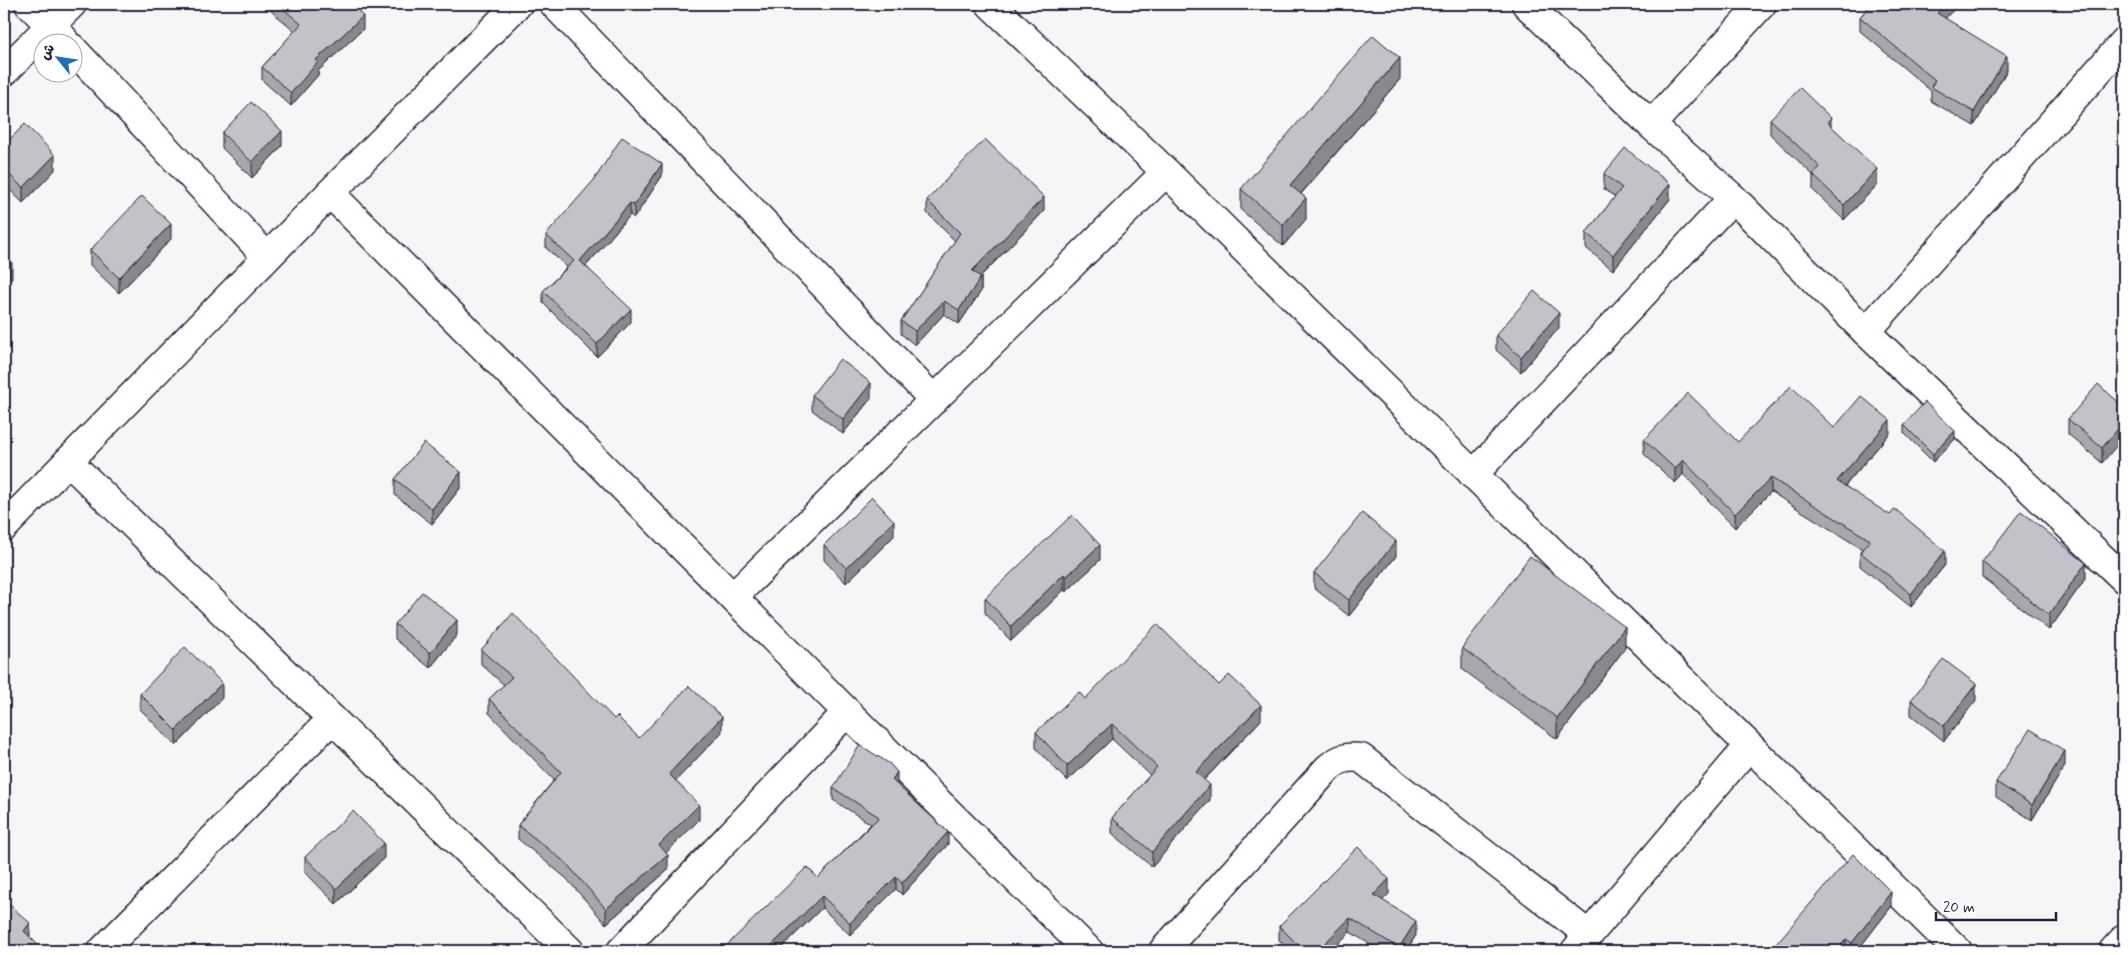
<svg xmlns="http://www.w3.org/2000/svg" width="2128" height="955" font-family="Mynerve,'Playpen Sans Arabic',sans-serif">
<rect width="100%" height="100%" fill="#f6f6f7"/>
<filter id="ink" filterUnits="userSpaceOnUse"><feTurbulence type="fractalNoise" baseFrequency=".02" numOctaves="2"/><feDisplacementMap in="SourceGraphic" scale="10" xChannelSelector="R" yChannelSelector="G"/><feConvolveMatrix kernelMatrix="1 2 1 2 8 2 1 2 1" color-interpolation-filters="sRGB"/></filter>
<g filter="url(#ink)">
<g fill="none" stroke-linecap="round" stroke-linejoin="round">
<defs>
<g id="minor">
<path d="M 29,4 L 63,38"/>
<path d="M 554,4 L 934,400"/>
<path d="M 990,4 L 1166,172 L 1958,951"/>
<path d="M 1526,4 L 1651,125 L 1733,198 L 1866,332 L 2124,579"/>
<path d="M 72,48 L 267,257"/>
<path d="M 4,72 L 72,4"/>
<path d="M 1651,125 L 1762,4"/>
<path d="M 330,193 L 847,712 L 1089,951"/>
<path d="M 1866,332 L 2124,42"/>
<path d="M 68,461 L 570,951"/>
<path d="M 1473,475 L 1733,198"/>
<path d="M 4,527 L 330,193 L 518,4"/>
<path d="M 733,597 L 1166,172"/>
<path d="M 102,951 L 332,719"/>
<path d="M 621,951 L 847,712"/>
<path d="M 1163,951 L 1328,768 C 1339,759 1346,756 1361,758 L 1589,935"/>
<path d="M 1575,951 L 1749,746"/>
<path d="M 2113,951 L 2124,939"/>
</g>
</defs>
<use href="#minor" stroke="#22223b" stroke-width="31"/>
<use href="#minor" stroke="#fff" stroke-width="28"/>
</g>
<g fill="#a7a7ad" stroke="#22223b">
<path d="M 263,4 L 352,4 L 363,29 L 318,71 L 318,75 L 291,106 L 262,80 L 262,67 L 295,31 Z"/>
<path d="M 764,4 L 779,4 L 773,12 Z"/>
<path d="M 1871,4 L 1959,4 L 1945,18 L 2007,70 L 1974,126 L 1931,101 L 1931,91 L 1860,31 L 1860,17 Z"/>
<path d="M 1400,79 L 1301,194 L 1306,219 L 1283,246 L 1241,210 L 1241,189 Z"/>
<path d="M 1770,119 L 1831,126 L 1877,185 L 1844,220 L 1813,190 L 1813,175 L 1770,134 Z"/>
<path d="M 222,133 L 282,146 L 252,178 L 222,148 Z"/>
<path d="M 4,145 L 55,170 L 23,203 L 4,184 Z"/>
<path d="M 1604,174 L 1670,199 L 1613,270 L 1586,248 L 1586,233 L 1615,197 L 1604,189 Z"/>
<path d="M 662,176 L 634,218 L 630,215 L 586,266 L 631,322 L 597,357 L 543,303 L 543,291 L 567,267 L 546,248 L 546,235 Z"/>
<path d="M 927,200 L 1044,211 L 981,276 L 981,291 L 959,324 L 944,314 L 915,345 L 901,334 L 901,321 L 955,241 L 927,213 Z"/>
<path d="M 171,239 L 119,293 L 90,265 L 90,250 Z"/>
<path d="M 1559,328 L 1521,372 L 1496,350 L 1496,335 Z"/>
<path d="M 812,395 L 871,398 L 843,434 L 812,410 Z"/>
<path d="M 2124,407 L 2102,463 L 2068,434 L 2068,419 Z"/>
<path d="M 1904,425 L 1955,439 L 1933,462 L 1904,433 Z"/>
<path d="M 1834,428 L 1890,433 L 1845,486 L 1945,565 L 1911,607 L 1860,566 L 1860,552 L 1862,549 L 1771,492 L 1735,528 L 1683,474 L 1675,483 L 1644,454 L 1644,440 L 1738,442 Z"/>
<path d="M 395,479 L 461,487 L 432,524 L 395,495 Z"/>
<path d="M 894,536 L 846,583 L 824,560 L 824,545 Z"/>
<path d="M 1396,556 L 1349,616 L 1314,588 L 1314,573 Z"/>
<path d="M 1100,560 L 1066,592 L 1064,590 L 1011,641 L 985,613 L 985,598 Z"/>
<path d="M 1982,562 L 2086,578 L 2049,630 L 1982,577 Z"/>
<path d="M 395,624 L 457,635 L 430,668 L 395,639 Z"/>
<path d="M 1462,648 L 1625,648 L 1557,739 L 1462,669 Z"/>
<path d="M 481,650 L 614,719 L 639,738 L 722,732 L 675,781 L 699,820 L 666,853 L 668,870 L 606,924 L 566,878 L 518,839 L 518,825 L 554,780 L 489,713 L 489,699 L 504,685 L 481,664 Z"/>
<path d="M 1219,685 L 1261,720 L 1204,780 L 1210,800 L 1152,867 L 1112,833 L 1112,818 L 1150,775 L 1112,739 L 1067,781 L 1036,748 L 1036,732 L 1085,699 Z"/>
<path d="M 140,694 L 222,698 L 176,746 L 140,709 Z"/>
<path d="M 1911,700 L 1976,700 L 1944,741 L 1911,715 Z"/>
<path d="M 2065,766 L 2032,820 L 1996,797 L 1996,782 Z"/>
<path d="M 897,784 L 948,844 L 902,895 L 896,889 L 850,935 L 822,908 L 778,951 L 723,951 L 723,949 L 818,878 L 871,824 L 833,800 L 833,788 Z"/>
<path d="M 305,857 L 384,858 L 336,904 L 305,872 Z"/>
<path d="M 1389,894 L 1382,900 L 1416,935 L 1406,951 L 1381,951 L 1350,932 L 1331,951 L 1290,951 L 1279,940 L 1279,926 Z"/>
<path d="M 1891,907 L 1857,951 L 1770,951 Z"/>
</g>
<g fill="#88888d" stroke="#22223b">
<path d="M 773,4 L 779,4 L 773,12 Z"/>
<path d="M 1946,4 L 1959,4 L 1937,27 L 1937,13 Z"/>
<path d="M 363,16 L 363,29 L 318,71 L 318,75 L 291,106 L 291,93 L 316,60 Z"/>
<path d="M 2007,56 L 2007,70 L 1974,126 L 1974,112 Z"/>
<path d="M 1400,58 L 1400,79 L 1290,206 L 1290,185 Z"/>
<path d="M 1831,118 L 1831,133 L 1827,122 Z"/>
<path d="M 282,131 L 282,146 L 252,178 L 252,162 Z"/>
<path d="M 55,155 L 55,170 L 23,203 L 23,188 Z"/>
<path d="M 662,164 L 662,176 L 634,218 L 634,205 Z"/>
<path d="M 1877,169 L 1877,185 L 1844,220 L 1844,205 Z"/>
<path d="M 1670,184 L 1670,199 L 1613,270 L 1613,255 Z"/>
<path d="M 1044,197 L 1044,211 L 972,285 L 972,271 Z"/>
<path d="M 1306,198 L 1306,219 L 1283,246 L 1283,225 Z"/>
<path d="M 630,203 L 630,215 L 580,273 L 580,261 Z"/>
<path d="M 171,224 L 171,239 L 119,293 L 119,278 Z"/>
<path d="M 12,263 L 12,278 L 4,285 L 4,270 Z"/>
<path d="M 981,277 L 981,291 L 959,324 L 959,310 Z"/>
<path d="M 944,301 L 944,314 L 915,345 L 915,331 Z"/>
<path d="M 631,309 L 631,322 L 597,357 L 597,344 Z"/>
<path d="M 1559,313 L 1559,328 L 1521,372 L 1521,357 Z"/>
<path d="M 871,383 L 871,398 L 843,434 L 843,419 Z"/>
<path d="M 1890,420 L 1890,433 L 1837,495 L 1837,481 Z"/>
<path d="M 2124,422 L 2124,437 L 2102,463 L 2102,448 Z"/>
<path d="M 1955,431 L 1955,439 L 1933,462 L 1933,454 Z"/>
<path d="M 1683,460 L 1683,474 L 1675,483 L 1675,469 Z"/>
<path d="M 461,472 L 461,487 L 432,524 L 432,509 Z"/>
<path d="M 1771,478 L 1771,492 L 1735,528 L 1735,514 Z"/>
<path d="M 894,521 L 894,536 L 846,583 L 846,568 Z"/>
<path d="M 1396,541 L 1396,556 L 1349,616 L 1349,600 Z"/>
<path d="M 1100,545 L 1100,560 L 1066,592 L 1066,577 Z"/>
<path d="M 1945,551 L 1945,565 L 1911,607 L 1911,594 Z"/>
<path d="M 2086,563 L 2086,578 L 2049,630 L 2049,615 Z"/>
<path d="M 1064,574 L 1064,590 L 1011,641 L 1011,626 Z"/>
<path d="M 457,620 L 457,635 L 430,668 L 430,653 Z"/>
<path d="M 1625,627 L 1625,648 L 1557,739 L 1557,718 Z"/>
<path d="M 222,683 L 222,698 L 176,746 L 176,730 Z"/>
<path d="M 1976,684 L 1976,700 L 1944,741 L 1944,726 Z"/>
<path d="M 1261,705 L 1261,720 L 1196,788 L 1196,772 Z"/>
<path d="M 722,717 L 722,732 L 669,788 L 669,774 Z"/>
<path d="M 6,724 L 6,739 L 4,741 L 4,726 Z"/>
<path d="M 1112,724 L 1112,739 L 1067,781 L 1067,766 Z"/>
<path d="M 2065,751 L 2065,766 L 2032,820 L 2032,805 Z"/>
<path d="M 897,772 L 897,784 L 892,792 L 892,780 Z"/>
<path d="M 1210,785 L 1210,800 L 1152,867 L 1152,852 Z"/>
<path d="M 699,805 L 699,820 L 659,860 L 659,845 Z"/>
<path d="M 948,832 L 948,844 L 902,895 L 902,883 Z"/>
<path d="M 384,843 L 384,858 L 336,904 L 336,889 Z"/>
<path d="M 668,855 L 668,870 L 606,924 L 606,909 Z"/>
<path d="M 896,877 L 896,889 L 850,935 L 850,923 Z"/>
<path d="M 1389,879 L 1389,894 L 1374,909 L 1374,895 Z"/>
<path d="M 1891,892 L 1891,907 L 1857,951 L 1852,951 L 1852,943 Z"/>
<path d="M 822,896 L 822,908 L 778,951 L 767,951 L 773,944 Z"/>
<path d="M 1350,918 L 1350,932 L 1331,951 L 1317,951 Z"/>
<path d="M 1416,921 L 1416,935 L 1406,951 L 1399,951 L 1399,948 Z"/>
<path d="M 30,923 L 30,936 L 24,944 L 24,931 Z"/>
<path d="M 1846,939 L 1846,951 L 1836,951 Z"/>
</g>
<g fill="#c2c2c9" stroke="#22223b">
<path d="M 278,4 L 352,4 L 363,16 L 316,60 L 318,62 L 291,93 L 262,67 L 301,24 Z"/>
<path d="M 1871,4 L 1946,4 L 1937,13 L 2007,56 L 1974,112 L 1931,87 L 1935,80 L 1860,17 Z"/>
<path d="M 1373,35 L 1400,58 L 1290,185 L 1306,198 L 1283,225 L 1241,189 Z"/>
<path d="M 1800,88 L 1831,118 L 1827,122 L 1877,169 L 1844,205 L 1813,175 L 1820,167 L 1770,119 Z"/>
<path d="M 251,102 L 282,131 L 252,162 L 222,133 Z"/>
<path d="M 25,124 L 55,155 L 23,188 L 4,169 L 4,145 Z"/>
<path d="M 622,137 L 662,164 L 634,205 L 630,203 L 580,261 L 631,309 L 597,344 L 543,291 L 574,261 L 546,235 L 594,180 Z"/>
<path d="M 985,139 L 1044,197 L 972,271 L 981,277 L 959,310 L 944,301 L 915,331 L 901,321 L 960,233 L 927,200 Z"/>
<path d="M 1625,148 L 1670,184 L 1613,255 L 1586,233 L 1622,188 L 1604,174 Z"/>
<path d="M 142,196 L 171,224 L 119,278 L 90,250 Z"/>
<path d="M 4,254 L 12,263 L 4,270 Z"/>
<path d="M 1534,291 L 1559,313 L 1521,357 L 1496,335 Z"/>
<path d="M 840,359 L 871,383 L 843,419 L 812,395 Z"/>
<path d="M 2098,384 L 2124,407 L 2124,422 L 2102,448 L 2068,419 Z"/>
<path d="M 1791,386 L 1834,428 L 1861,396 L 1890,420 L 1837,481 L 1890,515 L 1895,509 L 1945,551 L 1911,594 L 1860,552 L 1870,540 L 1771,478 L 1735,514 L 1683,460 L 1675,469 L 1644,440 L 1688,393 L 1738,442 Z"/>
<path d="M 1925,402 L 1955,431 L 1933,454 L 1904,425 Z"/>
<path d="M 424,443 L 461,472 L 432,509 L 395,479 Z"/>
<path d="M 872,497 L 894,521 L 846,568 L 824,545 Z"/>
<path d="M 2021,511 L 2086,563 L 2049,615 L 1982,562 Z"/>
<path d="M 1362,513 L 1396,541 L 1349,600 L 1314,573 Z"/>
<path d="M 1072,515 L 1100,545 L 1066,577 L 1064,574 L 1011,626 L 985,598 Z"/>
<path d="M 1530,556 L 1625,627 L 1557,718 L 1462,648 Z"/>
<path d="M 422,592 L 457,620 L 430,653 L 395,624 Z"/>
<path d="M 513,613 L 614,719 L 617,716 L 639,738 L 689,686 L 722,717 L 669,774 L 699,805 L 659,845 L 668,855 L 606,909 L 566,863 L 518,825 L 561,772 L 489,699 L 512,677 L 481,650 Z"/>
<path d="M 1157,624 L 1219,685 L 1229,675 L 1261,705 L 1196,772 L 1210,785 L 1152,852 L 1112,818 L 1157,767 L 1112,724 L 1067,766 L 1036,732 L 1079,692 L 1085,699 Z"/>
<path d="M 185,647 L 222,683 L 176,730 L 140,694 Z"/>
<path d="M 1943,659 L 1976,684 L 1944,726 L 1911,700 Z"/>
<path d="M 2030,729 L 2065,751 L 2032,805 L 1996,782 Z"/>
<path d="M 860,745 L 890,764 L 897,772 L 892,780 L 948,832 L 902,883 L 896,877 L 850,923 L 822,896 L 773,944 L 767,951 L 726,951 L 723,949 L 807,867 L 818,878 L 879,817 L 833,788 Z"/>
<path d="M 353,811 L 384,843 L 336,889 L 305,857 Z"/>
<path d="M 1358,847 L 1389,879 L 1374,895 L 1416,921 L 1399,948 L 1350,918 L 1317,951 L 1304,951 L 1279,926 Z"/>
<path d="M 1853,854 L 1891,892 L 1852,943 L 1846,939 L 1836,951 L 1770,951 Z"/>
<path d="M 4,900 L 30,923 L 24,931 L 40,947 L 37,951 L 4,951 Z"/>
</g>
</g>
<rect width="2128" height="955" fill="none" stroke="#fff" stroke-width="20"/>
<rect x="10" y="10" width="2108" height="935" fill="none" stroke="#22223b" stroke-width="2" filter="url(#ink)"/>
<g transform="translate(58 58) rotate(300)"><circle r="24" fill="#ffffff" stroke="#a7a7b1"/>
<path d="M0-4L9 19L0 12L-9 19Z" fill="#1f6fb2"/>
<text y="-8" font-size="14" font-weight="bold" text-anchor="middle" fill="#22223b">ش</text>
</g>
<path d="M1936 912v8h120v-8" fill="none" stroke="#22223b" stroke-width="2.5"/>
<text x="1943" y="912" font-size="15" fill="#22223b" stroke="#ffffff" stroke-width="4" paint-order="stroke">20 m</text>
</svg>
